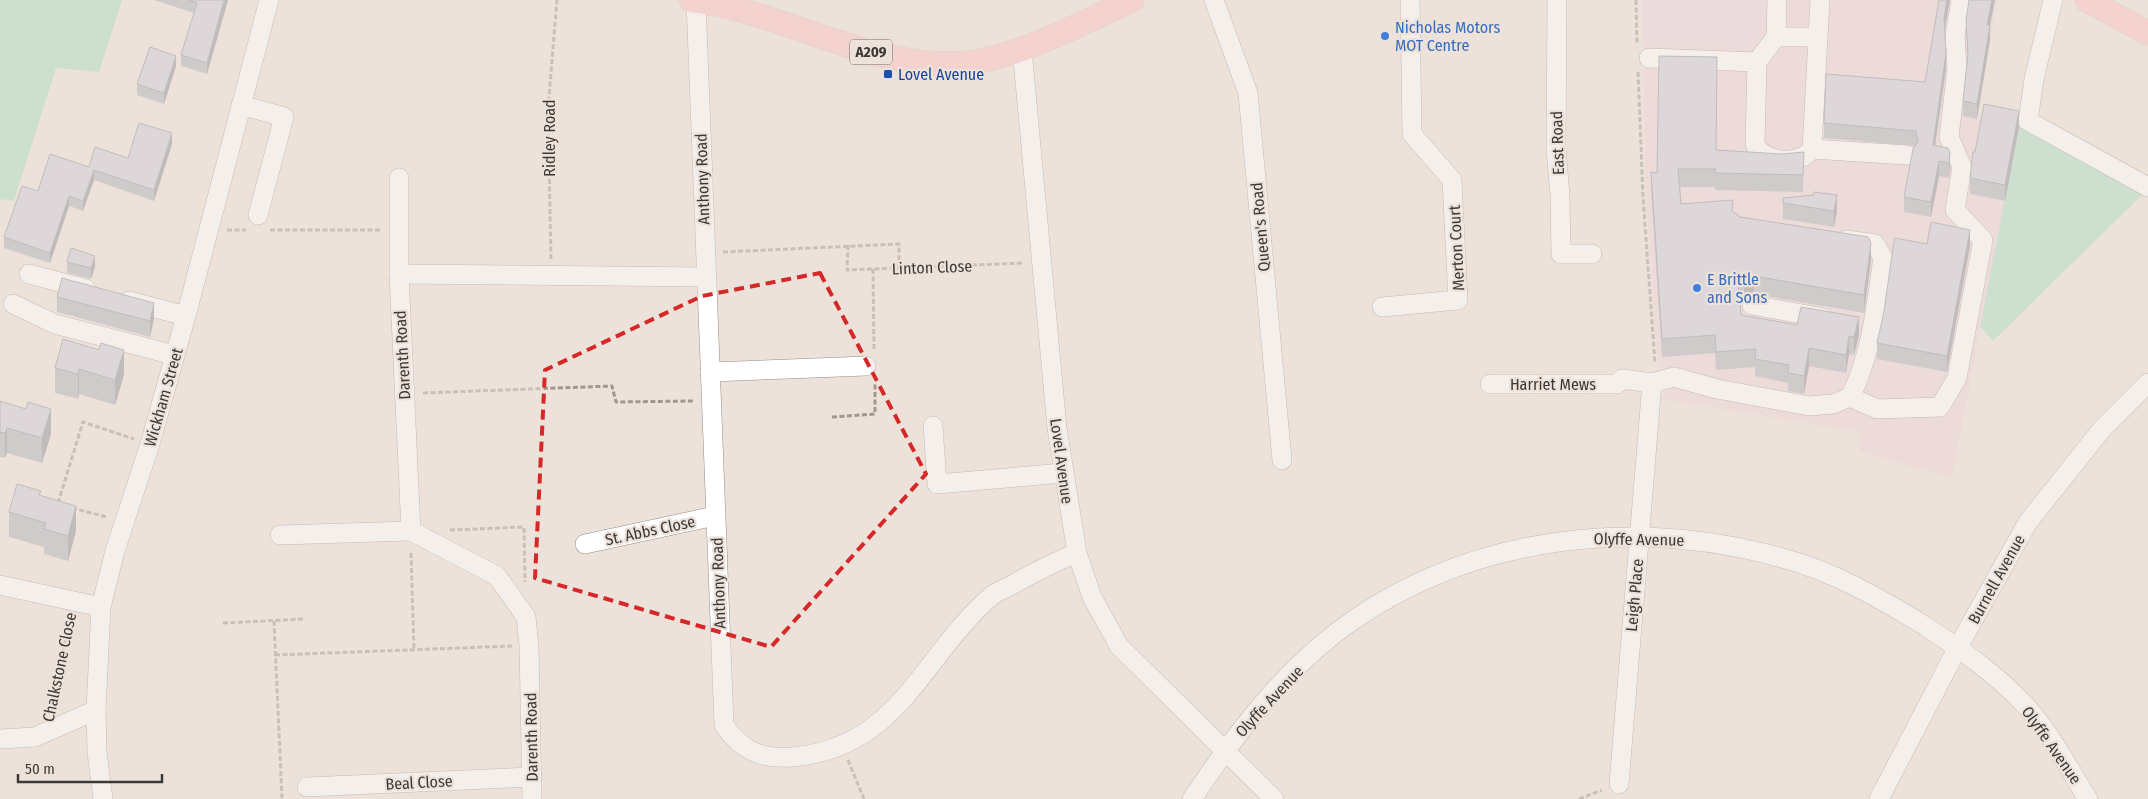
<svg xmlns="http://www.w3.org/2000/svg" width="2148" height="799" font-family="'Fira Sans Condensed',sans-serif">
<rect width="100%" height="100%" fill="#ede2da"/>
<path fill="#ebd3dd" d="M 1641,0 L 1771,0 L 1770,17 L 1751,45 L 1643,41 Z"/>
<path fill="#edd3da" d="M 1771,0 L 1997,0 L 1977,119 L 2019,127 L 1952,477 L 1859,452 L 1861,432 L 1660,399 L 1674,383 L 1674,373 L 1658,367 L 1646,195 L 1643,41 L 1751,45 L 1770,17 Z"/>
<g fill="#a6dcbe">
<path d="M 0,0 L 122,0 L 99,72 L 56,68 L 14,201 L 0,199 Z"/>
<path d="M 2020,121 L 2144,193 L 1993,341 L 1980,327 Z"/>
</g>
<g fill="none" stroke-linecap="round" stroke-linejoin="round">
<defs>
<g id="minor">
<path d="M 1214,0 L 1248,93 L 1282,460"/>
<path d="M 1557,0 L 1556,148 L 1560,196 L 1561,254 L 1592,254"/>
<path d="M 2053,0 L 2034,79 L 2028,121 L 2148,187"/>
<path d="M 696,1 L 724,725 C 742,751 760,759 792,757 C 898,748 920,660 989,598 C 995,592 1004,589 1012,585 C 1033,573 1054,562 1077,553"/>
<path d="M 1776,37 L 1777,0"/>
<path d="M 1818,37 L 1776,37 L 1757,62 L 1755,144 C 1763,163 1800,166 1812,149 L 1820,0"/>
<path d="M 1022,49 L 1057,428 L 1077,553 L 1092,597 L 1119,646 L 1274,799"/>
<path d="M 1649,58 L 1757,62"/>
<path d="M 241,105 L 284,117 L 258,215"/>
<path d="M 1812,149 L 1907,155"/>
<path d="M 399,178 L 399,274 L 411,531 L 497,576 L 526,617 L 529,646 L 532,799"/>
<path d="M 1847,240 L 1875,244 L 1883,258 C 1876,304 1872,355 1850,397"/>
<path d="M 29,274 L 86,289"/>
<path d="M 399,274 L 706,277"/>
<path d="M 129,301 L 186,316"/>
<path d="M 13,304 L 55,324 L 174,355"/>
<path d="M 1752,305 L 1824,318"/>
<path d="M 1382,307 L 1458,300 L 1452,180 L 1412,134 L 1410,0"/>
<path d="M 710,372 L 866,366"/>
<path d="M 1490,384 L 1617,384 L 1622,379 L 1652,383 L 1674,377 L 1717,389 L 1809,406 L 1833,404 L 1850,397 L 1877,409 L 1940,407 L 1957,378 L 1983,240 L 1955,210 L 1962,167 L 1949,137 L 1957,68 L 1955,35 L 1961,0"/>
<path d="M 933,426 L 937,484 L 1063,473"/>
<path d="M 280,535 L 411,531"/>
<path d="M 585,544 L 715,516"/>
<path d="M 0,585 L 101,607"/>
<path d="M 0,739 L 35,737 L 96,710"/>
<path d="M 1619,784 L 1652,383"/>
<path d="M 307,787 L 532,777"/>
<path d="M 103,799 L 97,752 L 96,710 L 101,607 L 115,551 L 150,444 L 186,316 L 269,0"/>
<path d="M 1192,799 C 1236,733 1287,666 1352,621 C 1478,534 1637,518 1782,558 C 1833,571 1881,599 1925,626 C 1960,649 1995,673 2024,704 C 2050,732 2068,767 2088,799"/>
<path d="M 1879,799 L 1958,647 L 2028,522 L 2102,429 L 2148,383"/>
</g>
<g id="major">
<path d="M 691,0 C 787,11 887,81 985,60 C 1036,48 1084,22 1132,0"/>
<path d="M 2087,0 L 2148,33"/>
</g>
</defs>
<use href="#minor" stroke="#968c85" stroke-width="20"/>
<use href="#major" stroke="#c4c3c2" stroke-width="25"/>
<g stroke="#9f9791" stroke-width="3" stroke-dasharray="5 2.5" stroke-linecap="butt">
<path d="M 1636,0 L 1637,43"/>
<path d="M 1638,72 L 1643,197 L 1655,363"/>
<path d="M 227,230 L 246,230"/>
<path d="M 270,230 L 381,230"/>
<path d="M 848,245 L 847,270 L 1024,263"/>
<path d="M 723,252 L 899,244 L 899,268"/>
<path d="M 551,259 L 548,109 L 557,0"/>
<path d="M 873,269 L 874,351"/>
<path d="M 423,393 L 612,386 L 616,402 L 693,401"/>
<path d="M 832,417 L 875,414 L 875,382"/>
<path d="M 58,503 L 83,422 L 134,439"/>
<path d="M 72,508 L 107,517"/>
<path d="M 450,530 L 524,527 L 525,582"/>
<path d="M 411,553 L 414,650"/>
<path d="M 274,621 L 282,799"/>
<path d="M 223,623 L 303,619"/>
<path d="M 275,655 L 512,646"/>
<path d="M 50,711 L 70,619"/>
<path d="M 848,760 L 864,799"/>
<path d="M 1579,799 L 1602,790"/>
</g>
<use href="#minor" stroke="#fff" stroke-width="19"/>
<use href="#major" stroke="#fdbfbd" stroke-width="24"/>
</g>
<g fill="#aeafb9">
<path d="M 154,0 L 228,0 L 207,74 L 181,66 L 181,55 L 194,13 Z"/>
<path d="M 1995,0 L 1990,25 L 1990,40 L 1977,119 L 1963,116 L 1963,101 L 1968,59 L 1966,20 Z"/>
<path d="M 1944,30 L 1946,68 L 1935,146 L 1948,148 L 1950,168 L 1949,178 L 1939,176 L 1931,217 L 1904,212 L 1904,197 L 1915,146 L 1824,138 L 1824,123 L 1925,82 Z"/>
<path d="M 176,66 L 164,104 L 137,95 L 137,84 Z"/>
<path d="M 2019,127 L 2005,201 L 1970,194 L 1970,178 L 1975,152 Z"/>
<path d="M 172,144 L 154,201 L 94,180 L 83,211 L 69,206 L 50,263 L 4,248 L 4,237 L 38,191 L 89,167 L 128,158 Z"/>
<path d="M 1716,150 L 1782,154 L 1804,152 L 1803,192 L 1715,190 L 1715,187 L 1680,187 L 1681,204 L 1733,211 L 1740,217 L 1871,260 L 1864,313 L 1754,294 L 1744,297 L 1740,296 L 1741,315 L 1797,325 L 1859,335 L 1854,355 L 1849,354 L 1846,373 L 1809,366 L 1804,394 L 1788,391 L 1788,383 L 1755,376 L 1755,367 L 1716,370 L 1715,353 L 1662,357 L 1651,190 L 1651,172 L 1657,173 Z"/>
<path d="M 1783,203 L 1837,211 L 1834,227 L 1783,219 Z"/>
<path d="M 1927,244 L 1970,246 L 1947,372 L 1877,359 L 1877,343 Z"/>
<path d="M 67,262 L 95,267 L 91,279 L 67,273 Z"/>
<path d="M 57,297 L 154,319 L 150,337 L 57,312 Z"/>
<path d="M 63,339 L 124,375 L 115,405 L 79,394 L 78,399 L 55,393 L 55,368 Z"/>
<path d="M 0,401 L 51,434 L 42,463 L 7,453 L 5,458 L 0,457 Z"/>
<path d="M 41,495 L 76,531 L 68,561 L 44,554 L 44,547 L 9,537 L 9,512 Z"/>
</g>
<g fill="#8d8e96">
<path d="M 224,0 L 228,0 L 207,74 L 207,63 Z"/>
<path d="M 1947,0 L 1950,0 L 1944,33 L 1944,18 Z"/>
<path d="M 1992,0 L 1995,0 L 1987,40 L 1987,25 Z"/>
<path d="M 1990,25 L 1990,40 L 1977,119 L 1977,104 Z"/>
<path d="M 1946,53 L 1946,68 L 1933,160 L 1933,145 Z"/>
<path d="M 176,56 L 176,66 L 164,104 L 164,93 Z"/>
<path d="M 2019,111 L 2019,127 L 2005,201 L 2005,185 Z"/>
<path d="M 172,133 L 172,144 L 154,201 L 154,190 Z"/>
<path d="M 1950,153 L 1950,168 L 1949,178 L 1949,163 Z"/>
<path d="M 1939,161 L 1939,176 L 1931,217 L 1931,202 Z"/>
<path d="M 94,170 L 94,180 L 83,211 L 83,201 Z"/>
<path d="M 1837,195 L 1837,211 L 1834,227 L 1834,211 Z"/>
<path d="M 69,196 L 69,206 L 50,263 L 50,253 Z"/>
<path d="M 1970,230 L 1970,246 L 1947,372 L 1947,356 Z"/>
<path d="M 1871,243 L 1871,260 L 1864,313 L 1864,295 Z"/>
<path d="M 95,256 L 95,267 L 91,279 L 91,268 Z"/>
<path d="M 1754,276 L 1754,294 L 1744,297 L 1744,279 Z"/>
<path d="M 154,303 L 154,319 L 150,337 L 150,321 Z"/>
<path d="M 1859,317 L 1859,335 L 1854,355 L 1854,337 Z"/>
<path d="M 1849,336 L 1849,354 L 1846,373 L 1846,355 Z"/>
<path d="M 1809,348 L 1809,366 L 1804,394 L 1804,376 Z"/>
<path d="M 124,350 L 124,375 L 115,405 L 115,380 Z"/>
<path d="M 79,369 L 79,394 L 78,399 L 78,374 Z"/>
<path d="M 51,409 L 51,434 L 42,463 L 42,438 Z"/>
<path d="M 7,428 L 7,453 L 5,458 L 5,433 Z"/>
<path d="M 76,506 L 76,531 L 68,561 L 68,536 Z"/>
</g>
<g fill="#cacbd7" stroke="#8d8e96">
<path d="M 189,0 L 224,0 L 207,63 L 181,55 L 197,3 Z"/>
<path d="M 1939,0 L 1947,0 L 1944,18 L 1946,53 L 1933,145 L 1948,148 L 1950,153 L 1949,163 L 1939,161 L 1931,202 L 1904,197 L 1913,149 L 1918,141 L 1916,131 L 1824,123 L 1826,74 L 1925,82 Z"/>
<path d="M 1969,0 L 1992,0 L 1987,25 L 1990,25 L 1977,104 L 1963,101 L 1968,54 L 1966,20 Z"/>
<path d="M 150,47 L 176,56 L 164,93 L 137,84 Z"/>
<path d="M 1659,56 L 1717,57 L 1716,150 L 1782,154 L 1804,152 L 1803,175 L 1715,173 L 1716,169 L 1678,169 L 1681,204 L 1733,200 L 1732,211 L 1740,217 L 1868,237 L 1871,243 L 1864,295 L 1754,276 L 1744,279 L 1738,278 L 1741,315 L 1797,325 L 1801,307 L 1859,317 L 1854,337 L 1849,336 L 1846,355 L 1809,348 L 1804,376 L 1788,373 L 1789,365 L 1755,359 L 1756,349 L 1716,352 L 1715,335 L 1662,339 L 1651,172 L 1657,173 Z"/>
<path d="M 1984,104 L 2019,111 L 2005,185 L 1970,178 L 1973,152 L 1975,152 Z"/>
<path d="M 139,123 L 172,133 L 154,190 L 94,170 L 83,201 L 69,196 L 50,253 L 4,237 L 22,186 L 38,191 L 50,154 L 89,167 L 95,147 L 128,158 Z"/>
<path d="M 1814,192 L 1837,195 L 1834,211 L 1783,203 L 1783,198 L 1814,195 Z"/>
<path d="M 1931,222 L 1970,230 L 1947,356 L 1877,343 L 1884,311 L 1894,241 L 1895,238 L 1927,244 Z"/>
<path d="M 71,248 L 95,256 L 91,268 L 67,262 Z"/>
<path d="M 62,278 L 154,303 L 150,321 L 57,297 Z"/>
<path d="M 63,339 L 99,350 L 101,343 L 124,350 L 115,380 L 79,369 L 78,374 L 55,368 Z"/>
<path d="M 0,401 L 26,409 L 28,402 L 51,409 L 42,438 L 7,428 L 5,433 L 0,432 Z"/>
<path d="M 17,484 L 41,491 L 39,495 L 76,506 L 68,536 L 44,529 L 46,523 L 9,512 Z"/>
</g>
<path d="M0 0H2148V799H0ZM 820,273 L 926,474 L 771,647 L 535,578 L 545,370 L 702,296 Z" fill="#ede2da" fill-opacity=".55" fill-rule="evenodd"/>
<path fill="none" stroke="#d62828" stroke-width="4" stroke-dasharray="10 6" stroke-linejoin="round" d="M 820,273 L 926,474 L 771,647 L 535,578 L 545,370 L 702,296 Z"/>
<g fill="#3f7fe0" stroke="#ede2da" stroke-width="2">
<circle cx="1385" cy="36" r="5"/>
<circle cx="1697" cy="288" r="5"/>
</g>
<rect fill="#1a4fb4" stroke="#ede2da" stroke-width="2" x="883" y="69" width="10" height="10" rx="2.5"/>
<g text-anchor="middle" stroke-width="4.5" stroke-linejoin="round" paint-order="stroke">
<rect fill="#ede2da" stroke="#716b66" stroke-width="1" x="850" y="39.5" width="42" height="25" rx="4"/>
<g font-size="15" font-weight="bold" fill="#3c3835">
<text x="871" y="57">A209</text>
</g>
<g font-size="16" fill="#366cbe" stroke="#ede2da" text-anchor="start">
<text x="1395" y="33">Nicholas Motors<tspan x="1395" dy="18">MOT Centre</tspan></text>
<text x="1707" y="285">E Brittle<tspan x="1707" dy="18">and Sons</tspan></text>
</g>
<g font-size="16" fill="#164399" stroke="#ede2da" text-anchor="start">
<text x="898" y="80">Lovel Avenue</text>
</g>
<g font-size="16" fill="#3c3835" stroke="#ede2da">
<text transform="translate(549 138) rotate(-90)" y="6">Ridley Road</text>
<text transform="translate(1557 143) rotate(-92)" y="6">East Road</text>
<text transform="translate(702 179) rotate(-92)" y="6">Anthony Road</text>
<text transform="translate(1260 227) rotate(-95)" y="6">Queen's Road</text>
<text transform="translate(1456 248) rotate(-93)" y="6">Merton Court</text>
<text transform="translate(932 267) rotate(-2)" y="6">Linton Close</text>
<text transform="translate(402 355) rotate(-93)" y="6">Darenth Road</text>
<text x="1553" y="390">Harriet Mews</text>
<text transform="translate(163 397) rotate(-74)" y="6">Wickham Street</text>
<text transform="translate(1062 461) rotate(82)" y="6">Lovel Avenue</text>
<text transform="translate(650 530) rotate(-12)" y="6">St. Abbs Close</text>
<text transform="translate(1639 539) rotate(1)" y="6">Olyffe Avenue</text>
<text transform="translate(1996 579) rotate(-61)" y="6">Burnell Avenue</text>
<text transform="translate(718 583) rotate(-92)" y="6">Anthony Road</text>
<text transform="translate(1634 595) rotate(-85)" y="6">Leigh Place</text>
<text transform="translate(59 667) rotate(-78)" y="6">Chalkstone Close</text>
<text transform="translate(1269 701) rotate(-47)" y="6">Olyffe Avenue</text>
<text transform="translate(531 737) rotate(-91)" y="6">Darenth Road</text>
<text transform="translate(2052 745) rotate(55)" y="6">Olyffe Avenue</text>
<text transform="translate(419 782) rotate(-3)" y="6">Beal Close</text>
</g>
</g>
<path d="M18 774v8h144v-8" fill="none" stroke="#3c3835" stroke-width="2.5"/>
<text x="25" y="774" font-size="15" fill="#3c3835" stroke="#ede2da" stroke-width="4" paint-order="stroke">50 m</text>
</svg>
